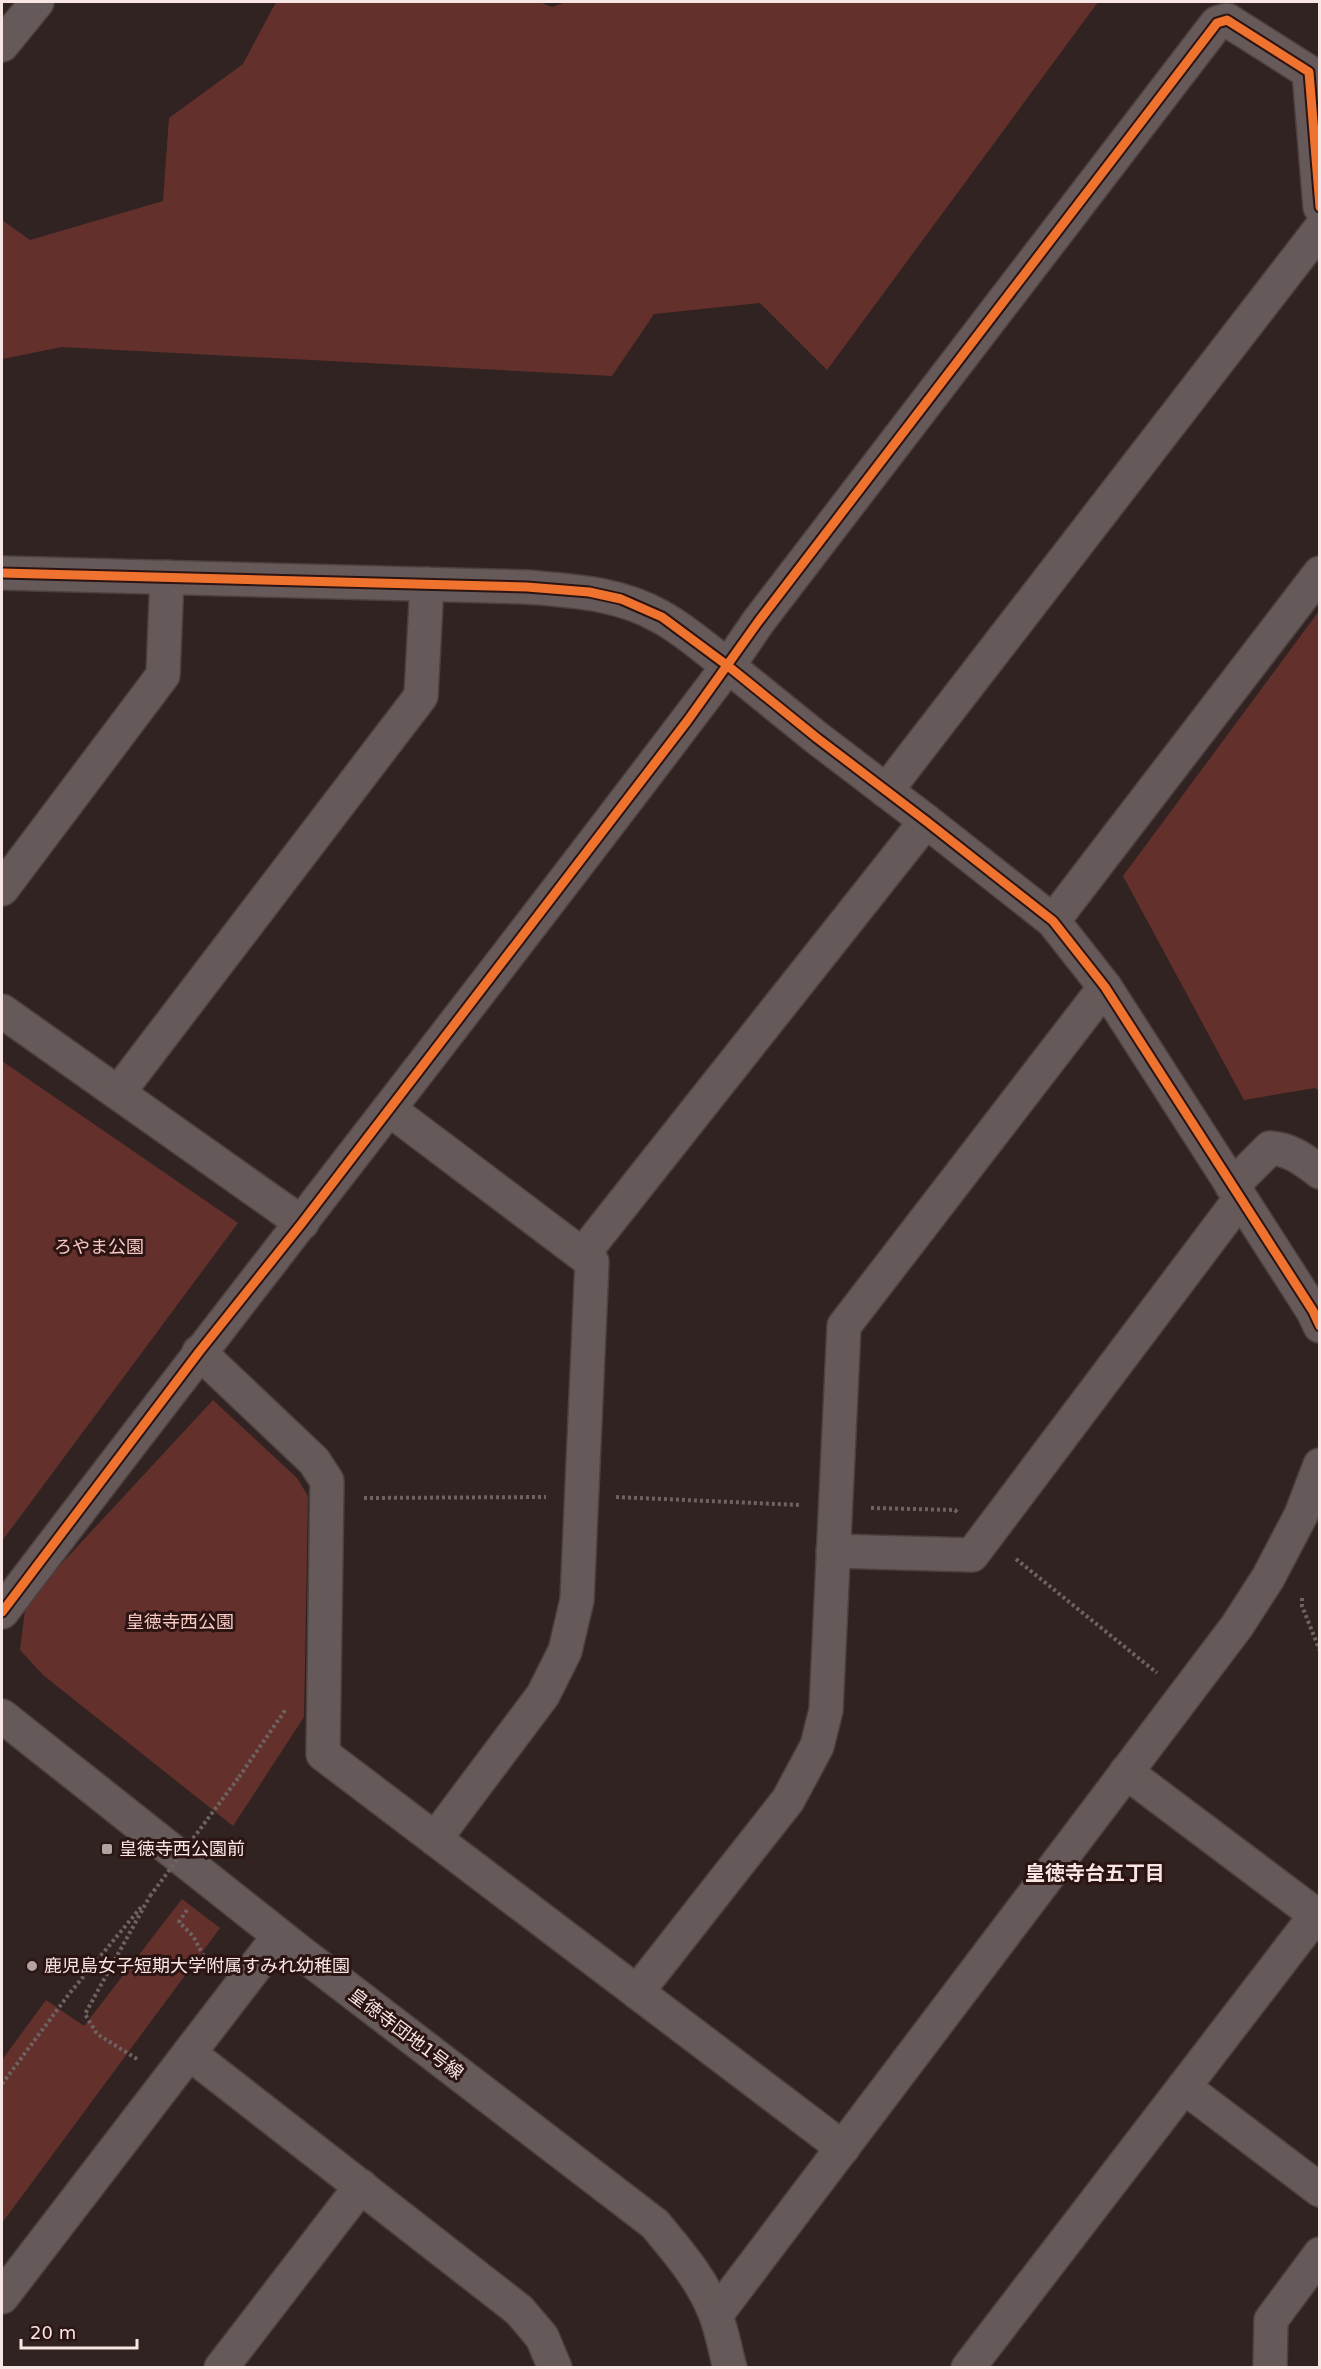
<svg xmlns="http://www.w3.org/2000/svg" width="1321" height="2369" font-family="'DejaVu Sans','Noto Sans JP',sans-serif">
<rect width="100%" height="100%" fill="#312321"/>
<g fill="#63302c">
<path d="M 276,2 L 540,2 L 552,7 L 566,2 L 1098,2 L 827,370 L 760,303 L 654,314 L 612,376 L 62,347 L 2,359 L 2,220 L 30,240 L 163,201 L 169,118 L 243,64 Z"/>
<path d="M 1319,611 L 1319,1091 L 1315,1088 L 1244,1100 L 1123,876 Z"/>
<path d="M 2,1061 L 238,1223 L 2,1541 Z"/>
<path d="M 213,1400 L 297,1478 L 308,1496 L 304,1717 L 233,1826 L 43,1675 L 20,1650 L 26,1602 Z"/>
<path d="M 182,1899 L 220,1928 L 2,2223 L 2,2060 L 46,2000 L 84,2026 Z"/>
</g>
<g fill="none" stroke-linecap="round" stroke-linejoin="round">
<defs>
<g id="street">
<path d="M 2,45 L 37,2"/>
<path d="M 2,573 L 527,587 C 574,591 619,593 661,617 C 685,630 707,650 728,666 L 758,622 L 1217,23 L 1227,20 L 1309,72 L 1320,207"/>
<path d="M 886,791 L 1320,229"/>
<path d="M 2,889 L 163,675 L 167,577"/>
<path d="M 1053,921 L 1320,573"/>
<path d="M 2,1011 L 302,1223"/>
<path d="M 118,1093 L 421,696 L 427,584"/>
<path d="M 389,1109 L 592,1262 L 577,1600 L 565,1651 L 543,1695 L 435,1839"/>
<path d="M 583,1254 L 926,821"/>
<path d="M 199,1352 L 314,1461 L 327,1481 L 323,1754 L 843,2148"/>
<path d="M 833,1551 L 972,1555 L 1240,1199"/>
<path d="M 637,1992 L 788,1800 L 817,1746 L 826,1710 L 844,1326 L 1105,987"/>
<path d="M 189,2053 L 519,2310 L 542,2337 L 555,2368"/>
<path d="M 1184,2087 L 1320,2190"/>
<path d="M 2,2297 L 279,1936"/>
<path d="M 221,2368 L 361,2186"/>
<path d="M 968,2368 L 1316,1915"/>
<path d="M 1270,2368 L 1271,2320 L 1320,2254"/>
</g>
<g id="secondary">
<path d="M 1232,1186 L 1270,1148 C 1290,1149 1304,1160 1320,1172"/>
<path d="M 2,1612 C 242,1295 489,984 728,666 L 817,738 L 926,821 L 1053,921 L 1105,987 L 1313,1311 L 1320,1326"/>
<path d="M 2,1716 L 300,1952 L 655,2224 C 678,2252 702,2279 715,2313 C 722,2330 725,2350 730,2368"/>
<path d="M 1126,1772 L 1320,1918"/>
<path d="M 716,2315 L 1237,1626 L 1268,1578 L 1301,1515 L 1320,1465"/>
</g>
</defs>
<use href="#street" stroke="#4d403f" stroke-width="36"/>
<use href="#secondary" stroke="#4d403f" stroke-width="36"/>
<g stroke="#6d6362" stroke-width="4" stroke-dasharray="3 3" stroke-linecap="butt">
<path d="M 616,1497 L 800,1505"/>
<path d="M 364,1498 L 546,1497"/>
<path d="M 871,1508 L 955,1510 L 958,1513"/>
<path d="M 1016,1559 L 1157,1673"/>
<path d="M 1302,1598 L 1302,1606 L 1320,1651"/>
<path d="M 239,1777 L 286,1709"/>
<path d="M 187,1910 L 179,1922 L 193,1936 L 209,1966"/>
<path d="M 137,2059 L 97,2034 L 85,2014 L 150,1896"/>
<path d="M 2,2084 L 69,1994 L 142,1906"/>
</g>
<use href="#street" stroke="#655a59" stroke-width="33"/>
<use href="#secondary" stroke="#655a59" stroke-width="33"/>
<path stroke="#6d6362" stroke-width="4" stroke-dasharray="3 3" stroke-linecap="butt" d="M 150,1896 L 239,1777"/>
<defs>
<g id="cycleway">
<path d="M 2,573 L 527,587 L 589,592 L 621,599 L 662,617 L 728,666 L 817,738 L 926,821 L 1053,921 L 1105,987 L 1313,1311 L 1320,1326"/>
<path d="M 2,1612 L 199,1352 L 302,1223 L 688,720 L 758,622 L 1217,23 L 1227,20 L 1309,72 L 1320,207"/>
</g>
</defs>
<use href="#cycleway" stroke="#2c1412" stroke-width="13"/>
<use href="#cycleway" stroke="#ef722f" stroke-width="9"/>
</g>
<g fill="#b2a2a0" stroke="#2c1412" stroke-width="2">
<rect x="101" y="1843" width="12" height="12" rx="3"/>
<circle cx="32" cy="1966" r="6"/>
</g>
<g text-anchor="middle" stroke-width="6" stroke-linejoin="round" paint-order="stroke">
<g font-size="18" fill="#f6c8c2" stroke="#2c1412">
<text x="99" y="1253">ろやま公園</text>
<text x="180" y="1628">皇徳寺西公園</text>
</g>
<g font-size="18" fill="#f8e6e4" stroke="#2c1412" text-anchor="start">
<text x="119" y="1855">皇徳寺西公園前</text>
<text x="44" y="1972">鹿児島女子短期大学附属すみれ幼稚園</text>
</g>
<g font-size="18" fill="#f8e6e4" stroke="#2c1412">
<text transform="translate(406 2034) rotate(37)" y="6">皇徳寺団地1号線</text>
</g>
<g font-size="20" font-weight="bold" fill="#f8e6e4" stroke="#2c1412">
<text x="1095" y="1880">皇徳寺台五丁目</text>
</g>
</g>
<rect width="1321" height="2369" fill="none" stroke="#f8e6e4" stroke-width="6"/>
<path d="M21 2339v9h116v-9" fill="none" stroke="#f8e6e4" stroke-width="3"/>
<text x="30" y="2339" font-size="18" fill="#f8e6e4" stroke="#2c1412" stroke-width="4.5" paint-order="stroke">20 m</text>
</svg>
